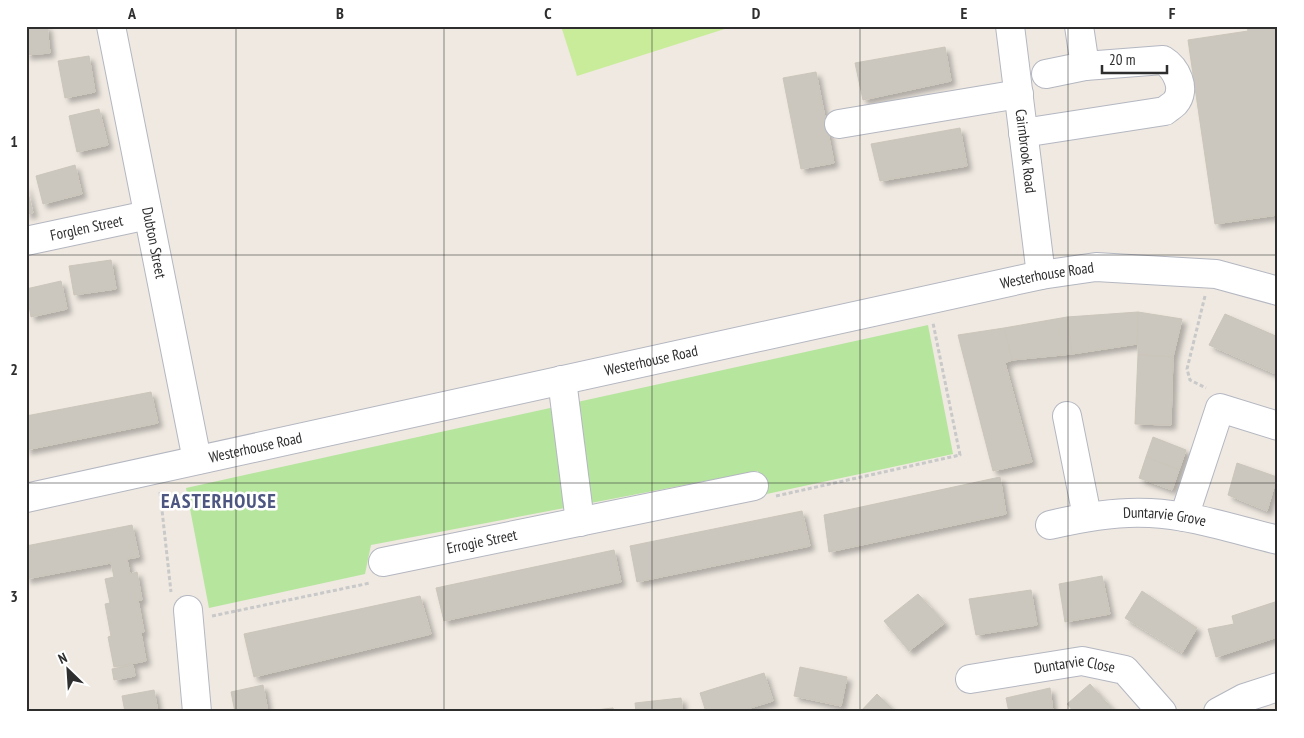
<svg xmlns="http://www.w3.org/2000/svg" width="1304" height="738" font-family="'PT Sans Narrow',sans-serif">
<defs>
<filter id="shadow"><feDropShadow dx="4.5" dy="4.5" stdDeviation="2.5" flood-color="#0004"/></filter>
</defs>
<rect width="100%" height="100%" fill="#efe9e1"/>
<path fill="#b6e59e" d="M 928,325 L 953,454 L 762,495 L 758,471 L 371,545 L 365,574 L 209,608 L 186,488 Z"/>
<path fill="#c9ec9a" d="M 561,26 L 734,26 L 577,76 Z"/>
<g fill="#cbc7bf" stroke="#cbc5ba" filter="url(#shadow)">
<path d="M 26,26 L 47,26 L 50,53 L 26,55 Z"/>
<path d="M 1247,26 L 1278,26 L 1278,215 L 1215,224 L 1188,40 L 1248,31 Z"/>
<path d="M 945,47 L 951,81 L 863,100 L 855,63 Z"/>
<path d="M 89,56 L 95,92 L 65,98 L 58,61 Z"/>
<path d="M 816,72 L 834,163 L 801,169 L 783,78 Z"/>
<path d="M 99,109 L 108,145 L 77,152 L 69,116 Z"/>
<path d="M 960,128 L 967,166 L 880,181 L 871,144 Z"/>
<path d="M 75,165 L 82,194 L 43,204 L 36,176 Z"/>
<path d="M 26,185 L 33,213 L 26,214 Z"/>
<path d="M 111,260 L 116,289 L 74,295 L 69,266 Z"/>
<path d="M 61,281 L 67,309 L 31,317 L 26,289 Z"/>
<path d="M 1138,312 L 1137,344 L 1072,354 L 1067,317 Z"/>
<path d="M 1138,312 L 1182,319 L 1173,357 L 1138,355 Z"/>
<path d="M 1225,314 L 1278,337 L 1278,375 L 1209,345 Z"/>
<path d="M 1067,317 L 1072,354 L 1012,360 L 1004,328 Z"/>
<path d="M 1004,328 L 1012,360 L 1005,363 L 1032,462 L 993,471 L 958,335 Z"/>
<path d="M 1138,355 L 1173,357 L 1171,425 L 1135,424 Z"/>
<path d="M 151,392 L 158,423 L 26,450 L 26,416 Z"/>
<path d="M 1153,437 L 1186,450 L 1179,470 L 1146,457 Z"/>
<path d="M 1146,457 L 1179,470 L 1172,490 L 1139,478 Z"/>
<path d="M 1237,463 L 1277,477 L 1267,511 L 1228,495 Z"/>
<path d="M 1000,477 L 1006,514 L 829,552 L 824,515 Z"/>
<path d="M 802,511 L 810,546 L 637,582 L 630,546 Z"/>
<path d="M 132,525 L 139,557 L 127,559 L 130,574 L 137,572 L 142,600 L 138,600 L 144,632 L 141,633 L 146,661 L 114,667 L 108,637 L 111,636 L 105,604 L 110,603 L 105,579 L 114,577 L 111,563 L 26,579 L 26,546 Z"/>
<path d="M 614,550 L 621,582 L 444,621 L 436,588 Z"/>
<path d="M 1102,576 L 1110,614 L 1065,622 L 1059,584 Z"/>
<path d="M 1031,590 L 1037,625 L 976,635 L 969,599 Z"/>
<path d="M 1142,591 L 1197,628 L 1182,653 L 1125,618 Z"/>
<path d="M 918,594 L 945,623 L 909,651 L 884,621 Z"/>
<path d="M 420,596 L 431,634 L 254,677 L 244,634 Z"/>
<path d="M 1278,601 L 1278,637 L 1216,657 L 1208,629 L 1234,624 L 1232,616 Z"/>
<path d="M 133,665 L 135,676 L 114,680 L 112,669 Z"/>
<path d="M 800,667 L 847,677 L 841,706 L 794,696 Z"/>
<path d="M 764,673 L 773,701 L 737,712 L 706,712 L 700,693 Z"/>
<path d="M 1090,684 L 1115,712 L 1074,712 L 1067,704 Z"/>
<path d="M 263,685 L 268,712 L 235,712 L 231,692 Z"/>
<path d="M 1050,688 L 1053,712 L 1009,712 L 1006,698 Z"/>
<path d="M 154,690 L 158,712 L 125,712 L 122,696 Z"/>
<path d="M 877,694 L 895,712 L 860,712 Z"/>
<path d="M 681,698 L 683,712 L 636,712 L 635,703 Z"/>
<path d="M 613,708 L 614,712 L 577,712 Z"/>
</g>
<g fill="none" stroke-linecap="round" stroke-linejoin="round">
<defs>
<g id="minor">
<path id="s1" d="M 111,26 L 197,460"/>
<path id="s2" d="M 1010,26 L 1041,275"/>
<path d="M 1046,74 L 1085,66 L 1079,26"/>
<path d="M 839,124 L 1019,94"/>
<path d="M 1023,133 L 1165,111 C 1168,108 1172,106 1175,103 C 1187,89 1176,68 1163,60 L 1085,66"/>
<path id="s3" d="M 26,241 L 148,215"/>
<path d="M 562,380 L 580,522"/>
<path d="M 1067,416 L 1087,516"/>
<path id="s4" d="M 26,498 L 1041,275 L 1096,267 L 1216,274 L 1278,291"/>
<path d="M 1184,517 L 1220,408 L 1278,426"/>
<path id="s5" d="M 1050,525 C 1083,517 1116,511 1150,513 C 1193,515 1236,530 1278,540"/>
<path id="s6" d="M 383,562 L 754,486"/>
<path d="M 188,610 L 197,712"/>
<path id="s7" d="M 970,679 L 1082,661 L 1125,670 L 1162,712"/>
<path d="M 1218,712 L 1244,698 L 1278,687"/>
</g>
</defs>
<use href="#minor" stroke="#b4b7c1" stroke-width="30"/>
<g stroke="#c9c9c9" stroke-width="3" stroke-dasharray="4 2.5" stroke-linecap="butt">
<path d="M 1205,296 L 1187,369 L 1190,380 L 1206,388"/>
<path d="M 160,492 L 171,592"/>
<path d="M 776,496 L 960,455 L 933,323"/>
<path d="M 212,616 L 370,583"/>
</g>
<use href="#minor" stroke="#fff" stroke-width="28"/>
</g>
<path fill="none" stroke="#2e2e2e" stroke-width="1" stroke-opacity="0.55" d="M 236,26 L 236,712M 444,26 L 444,712M 652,26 L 652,712M 860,26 L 860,712M 1068,26 L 1068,712M 26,255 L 1278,255M 26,483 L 1278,483"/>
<g text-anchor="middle" stroke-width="5" stroke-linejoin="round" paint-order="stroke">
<g font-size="15" fill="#2e2e2e" stroke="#fff">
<text dy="5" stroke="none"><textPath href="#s2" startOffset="126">Cairnbrook Road</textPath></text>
<text dy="5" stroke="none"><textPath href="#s3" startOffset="62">Forglen Street</textPath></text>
<text dy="5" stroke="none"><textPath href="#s1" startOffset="221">Dubton Street</textPath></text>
<text dy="5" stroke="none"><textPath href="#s4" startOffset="1045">Westerhouse Road</textPath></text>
<text dy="5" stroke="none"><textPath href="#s4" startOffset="640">Westerhouse Road</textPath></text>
<text dy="5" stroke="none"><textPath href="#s4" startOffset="235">Westerhouse Road</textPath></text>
<text dy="5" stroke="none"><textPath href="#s5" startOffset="116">Duntarvie Grove</textPath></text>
<text dy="5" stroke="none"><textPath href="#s6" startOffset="101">Errogie Street</textPath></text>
<text dy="5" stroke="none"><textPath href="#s7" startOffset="106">Duntarvie Close</textPath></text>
</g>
<g font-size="20" font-weight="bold" letter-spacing="1" fill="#4d5680" stroke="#fff">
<text x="219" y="508">EASTERHOUSE</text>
</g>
</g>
<rect width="1304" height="738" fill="none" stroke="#ffffff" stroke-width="55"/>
<g transform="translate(68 670) rotate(335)" stroke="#ffffff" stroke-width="4" paint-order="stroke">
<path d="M0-4L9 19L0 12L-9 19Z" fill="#2e2e2e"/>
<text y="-8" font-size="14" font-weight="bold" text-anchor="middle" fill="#2e2e2e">N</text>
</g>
<path d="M1102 65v8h65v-8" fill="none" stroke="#2e2e2e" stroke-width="2.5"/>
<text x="1109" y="65" font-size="15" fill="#2e2e2e" stroke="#ffffff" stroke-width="4" paint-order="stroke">20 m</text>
<rect x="28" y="28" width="1248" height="682" fill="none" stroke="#2e2e2e" stroke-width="2"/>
<g font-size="16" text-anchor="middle" font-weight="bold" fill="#2e2e2e">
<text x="132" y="19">A</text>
<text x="340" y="19">B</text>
<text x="548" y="19">C</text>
<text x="756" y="19">D</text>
<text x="964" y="19">E</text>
<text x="1172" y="19">F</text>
<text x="14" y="147">1</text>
<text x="14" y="375">2</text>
<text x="14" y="602">3</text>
</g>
</svg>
